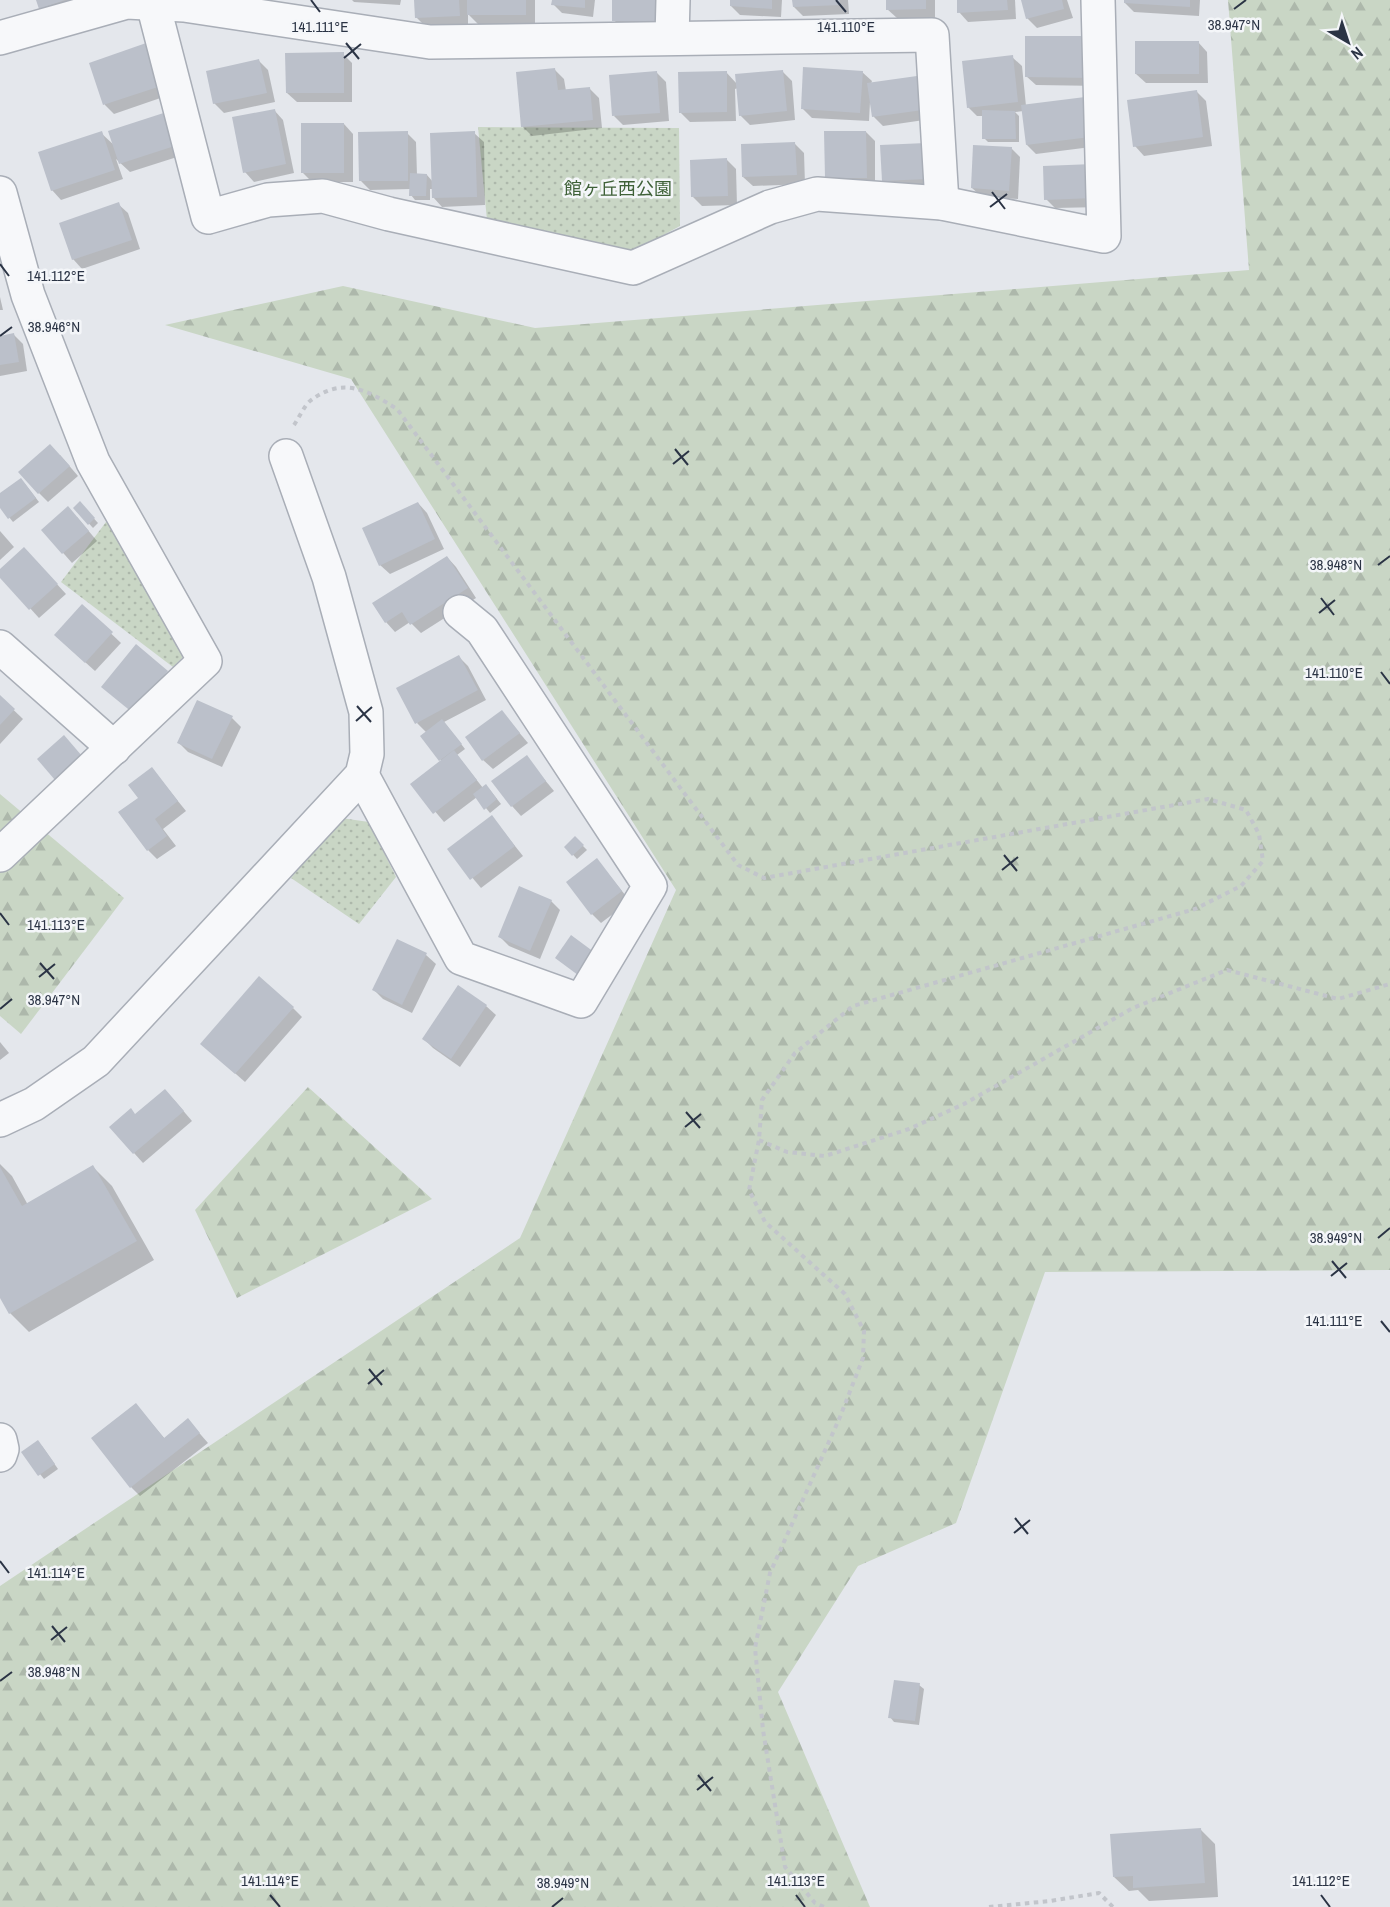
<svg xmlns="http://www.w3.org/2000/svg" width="1390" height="1907" font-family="'Archivo Narrow','Noto Sans JP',sans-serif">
<defs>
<pattern id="forest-firs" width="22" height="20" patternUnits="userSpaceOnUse" patternTransform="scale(1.5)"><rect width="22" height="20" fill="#c9d6c5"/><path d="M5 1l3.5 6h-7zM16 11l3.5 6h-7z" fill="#adb8ab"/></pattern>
<pattern id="park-dots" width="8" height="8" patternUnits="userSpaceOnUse" patternTransform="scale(1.5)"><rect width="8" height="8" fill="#c9d6c5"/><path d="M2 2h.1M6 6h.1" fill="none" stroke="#adb8ab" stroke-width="1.8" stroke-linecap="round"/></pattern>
</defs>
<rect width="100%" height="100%" fill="#e4e7ec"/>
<g fill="url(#forest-firs)">
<path d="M 1228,0 L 1390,0 L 1390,1270 L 1045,1272 L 956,1523 L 858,1566 L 778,1692 L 870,1907 L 0,1907 L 0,1586 L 520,1238 L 676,890 L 351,379 L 165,325 L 343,286 L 535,328 L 1249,270 Z"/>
<path d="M 0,794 L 124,898 L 21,1034 L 0,1016 Z"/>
<path d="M 308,1087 L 432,1199 L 237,1298 L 195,1210 Z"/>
</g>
<g fill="url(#park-dots)">
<path d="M 478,127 L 679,128 L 680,226 L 628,254 L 487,220 Z"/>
<path d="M 109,518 L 185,655 L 173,667 L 61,582 Z"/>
<path d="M 341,818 L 369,822 L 396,877 L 359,924 L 291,878 Z"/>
</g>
<g fill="#0003">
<path d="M 38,0 L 69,0 L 72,10 L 50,17 L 41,8 Z"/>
<path d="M 352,0 L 401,0 L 400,5 L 354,2 Z"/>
<path d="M 416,0 L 535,0 L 535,24 L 478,24 L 468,14 L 468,25 L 426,27 L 416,17 Z"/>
<path d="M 553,0 L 595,0 L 593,17 L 562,13 L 553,4 Z"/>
<path d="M 614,0 L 670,0 L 669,30 L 623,30 L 614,20 Z"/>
<path d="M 731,0 L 782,0 L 781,17 L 740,15 L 731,6 Z"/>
<path d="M 794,0 L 848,0 L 849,14 L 803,16 L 794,7 Z"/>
<path d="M 887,0 L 935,0 L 935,18 L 897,18 L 887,9 Z"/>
<path d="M 958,0 L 1015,0 L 1016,19 L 968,22 L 959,12 Z"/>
<path d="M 1022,0 L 1067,0 L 1073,18 L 1037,28 L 1027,18 Z"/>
<path d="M 1125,0 L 1200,0 L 1199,16 L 1134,12 L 1125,3 Z"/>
<path d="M 1198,42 L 1207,52 L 1208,83 L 1146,83 L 1136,74 Z"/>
<path d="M 149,44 L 172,94 L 114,114 L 105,105 L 91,64 Z"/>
<path d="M 1102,47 L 1101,86 L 1036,85 L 1026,76 Z"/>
<path d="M 343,54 L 352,63 L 352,102 L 297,102 L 287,93 Z"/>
<path d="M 1012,57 L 1022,66 L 1026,106 L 1107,145 L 1036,154 L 1027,145 L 1023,111 L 1015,112 L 1019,116 L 1019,142 L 988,142 L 984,138 L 984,116 L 977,116 L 968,107 Z"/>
<path d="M 259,61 L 268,70 L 275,102 L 224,113 L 214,103 Z"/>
<path d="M 555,70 L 564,79 L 566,91 L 589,88 L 599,98 L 602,128 L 532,136 L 522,126 Z"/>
<path d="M 782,71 L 792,81 L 795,120 L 750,125 L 740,115 L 738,88 L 735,89 L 736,121 L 690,122 L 680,112 L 726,72 L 737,84 Z"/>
<path d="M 862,72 L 872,81 L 871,84 L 938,118 L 883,126 L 874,117 L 870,102 L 869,121 L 812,118 L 802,108 Z"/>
<path d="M 657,73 L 666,82 L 669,121 L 623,125 L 614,116 Z"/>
<path d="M 1197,92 L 1206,101 L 1212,146 L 1144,156 L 1135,146 Z"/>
<path d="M 274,110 L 283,120 L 294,173 L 254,182 L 245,172 Z"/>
<path d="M 344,124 L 353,134 L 353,182 L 312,182 L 302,172 Z"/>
<path d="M 110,132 L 199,150 L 130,172 L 116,159 L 123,179 L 61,200 L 52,190 L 101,133 L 115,146 Z"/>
<path d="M 866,132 L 875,141 L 875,187 L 836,187 L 826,177 Z"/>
<path d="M 407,133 L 416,142 L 417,175 L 427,175 L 433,182 L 474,133 L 484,142 L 485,205 L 442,207 L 433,197 L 433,189 L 430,189 L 430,200 L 415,200 L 411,195 L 411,189 L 370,190 L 361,181 Z"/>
<path d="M 794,143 L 804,153 L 805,184 L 753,186 L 743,177 Z"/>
<path d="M 881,147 L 936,188 L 892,190 L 883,181 Z"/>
<path d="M 1011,148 L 1020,157 L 1018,199 L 982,197 L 972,188 Z"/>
<path d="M 727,160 L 736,169 L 737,205 L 702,206 L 693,197 Z"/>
<path d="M 1092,166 L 1102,207 L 1055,208 L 1046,199 Z"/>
<path d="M 118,204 L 128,213 L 140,249 L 82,269 L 73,259 Z"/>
<path d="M 0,297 L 3,310 L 0,310 Z"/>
<path d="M 14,335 L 23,344 L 27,371 L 0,376 L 0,337 Z"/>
<path d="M 60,455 L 78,476 L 48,502 L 39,493 Z"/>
<path d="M 25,484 L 39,502 L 13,522 L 0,506 L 0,495 Z"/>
<path d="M 80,503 L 98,523 L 93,528 L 75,508 Z"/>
<path d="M 418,503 L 427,513 L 444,549 L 390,574 L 380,565 Z"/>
<path d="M 77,517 L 97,541 L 72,563 L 43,530 Z"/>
<path d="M 0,531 L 14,547 L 0,560 Z"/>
<path d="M 447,557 L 456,567 L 476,598 L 421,633 L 410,622 L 395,632 L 386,622 Z"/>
<path d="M 33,558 L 66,594 L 39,618 L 0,575 L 0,571 Z"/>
<path d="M 82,606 L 121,643 L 95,671 L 65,644 Z"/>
<path d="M 459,657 L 468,666 L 486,700 L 444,722 L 465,749 L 457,755 L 483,788 L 490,790 L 501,804 L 490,813 L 477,797 L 444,822 L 412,784 L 442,762 L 427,733 L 417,723 Z"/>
<path d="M 0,697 L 23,719 L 0,744 Z"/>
<path d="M 502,712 L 528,743 L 493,769 L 483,760 Z"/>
<path d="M 232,718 L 241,727 L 222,767 L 188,752 L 179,743 Z"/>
<path d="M 526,757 L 554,791 L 521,816 L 512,806 Z"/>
<path d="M 152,769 L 186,811 L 163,829 L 176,846 L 157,859 L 148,850 L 140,798 Z"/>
<path d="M 492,817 L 523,856 L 481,888 L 449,850 Z"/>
<path d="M 575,838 L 587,850 L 577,859 L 566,847 Z"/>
<path d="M 597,860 L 630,901 L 601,923 L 592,914 Z"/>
<path d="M 551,901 L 560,910 L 540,959 L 509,946 L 500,937 Z"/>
<path d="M 398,941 L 426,955 L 436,964 L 412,1013 L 383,999 L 374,990 Z"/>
<path d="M 459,987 L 486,1006 L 496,1015 L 460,1067 L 433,1048 L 424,1039 Z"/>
<path d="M 293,1008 L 302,1017 L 245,1082 L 212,1053 Z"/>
<path d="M 0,1042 L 9,1053 L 0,1060 Z"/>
<path d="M 174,1100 L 192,1121 L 143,1163 L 134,1153 L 136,1115 Z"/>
<path d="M 0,1164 L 12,1176 L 28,1205 L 93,1167 L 112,1186 L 154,1260 L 29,1332 L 10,1313 L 0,1295 Z"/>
<path d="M 136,1405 L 165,1439 L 188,1420 L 208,1443 L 140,1496 L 131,1487 Z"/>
<path d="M 42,1446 L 58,1469 L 44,1479 L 23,1453 Z"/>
<path d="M 919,1685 L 924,1689 L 919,1725 L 894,1722 L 890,1717 Z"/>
<path d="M 1201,1830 L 1215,1844 L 1218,1897 L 1149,1901 L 1138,1890 L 1129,1891 L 1114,1877 Z"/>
</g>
<g fill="#bbc0ca">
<path d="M 36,0 L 65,0 L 39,9 Z"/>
<path d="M 414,0 L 459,0 L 460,16 L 415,18 Z"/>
<rect x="467" y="0" width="59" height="15"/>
<path d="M 552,0 L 585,0 L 585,8 L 551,5 Z"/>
<path d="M 612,0 L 661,0 L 660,22 L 612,21 Z"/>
<path d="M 730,0 L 772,0 L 772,9 L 730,6 Z"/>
<path d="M 792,0 L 840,0 L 840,5 L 793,7 Z"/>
<path d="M 886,0 L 926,0 L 926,9 L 886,10 Z"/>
<path d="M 957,0 L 1007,0 L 1008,10 L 957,13 Z"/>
<path d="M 1021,0 L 1062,0 L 1064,9 L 1026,19 Z"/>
<path d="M 1124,0 L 1190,0 L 1190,7 L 1124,3 Z"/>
<path d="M 1025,36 L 1093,36 L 1093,78 L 1025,77 Z"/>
<rect x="1135" y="41" width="64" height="33"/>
<path d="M 149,42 L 164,85 L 103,105 L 89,63 Z"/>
<path d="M 344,52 L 344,93 L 286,93 L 285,53 Z"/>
<path d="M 1013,55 L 1018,102 L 967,108 L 962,61 Z"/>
<path d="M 259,59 L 267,93 L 213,104 L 206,71 Z"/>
<path d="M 803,67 L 863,71 L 860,113 L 801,109 Z"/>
<path d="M 555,68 L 558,90 L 590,87 L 593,120 L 521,127 L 516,72 Z"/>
<path d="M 783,70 L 787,111 L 739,116 L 735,74 Z"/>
<path d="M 657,71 L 660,113 L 612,116 L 609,75 Z"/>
<path d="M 727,71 L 727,112 L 679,113 L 678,72 Z"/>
<path d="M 924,75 L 930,109 L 872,117 L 867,83 Z"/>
<path d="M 1197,90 L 1203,137 L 1133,147 L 1127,100 Z"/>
<path d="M 1093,96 L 1098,136 L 1026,145 L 1021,105 Z"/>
<path d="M 179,108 L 190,141 L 119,164 L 108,131 Z"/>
<path d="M 275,109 L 286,164 L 243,173 L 232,117 Z"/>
<path d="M 982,110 L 1015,111 L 1016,139 L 982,139 Z"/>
<rect x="301" y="123" width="43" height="50"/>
<path d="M 102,131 L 115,170 L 51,191 L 38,152 Z"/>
<path d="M 408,131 L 408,181 L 359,181 L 358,132 Z"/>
<path d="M 475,131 L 477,197 L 432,198 L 430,133 Z"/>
<path d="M 824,131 L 866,131 L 867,178 L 825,178 Z"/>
<path d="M 795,142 L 797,175 L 742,177 L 741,144 Z"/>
<path d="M 926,143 L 927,179 L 882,181 L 880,145 Z"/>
<path d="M 973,145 L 1012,147 L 1009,191 L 971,188 Z"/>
<path d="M 727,158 L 728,196 L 691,197 L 690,160 Z"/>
<path d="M 1093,164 L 1094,198 L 1044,200 L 1043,166 Z"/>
<path d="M 410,173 L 427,174 L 426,196 L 409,196 Z"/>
<path d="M 119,202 L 132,240 L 72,260 L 59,223 Z"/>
<path d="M 14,333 L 19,362 L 0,365 L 0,336 Z"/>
<path d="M 50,444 L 70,466 L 38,494 L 18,472 Z"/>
<path d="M 21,478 L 36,498 L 8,519 L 0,508 L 0,493 Z"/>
<path d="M 80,501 L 95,518 L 88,525 L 73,508 Z"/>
<path d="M 418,502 L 435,539 L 379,566 L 362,528 Z"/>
<path d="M 68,506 L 89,531 L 62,554 L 41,530 Z"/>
<path d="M 24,547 L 58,584 L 29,610 L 0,578 L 0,569 Z"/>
<path d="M 447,556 L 468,588 L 410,625 L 402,612 L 385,623 L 372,603 Z"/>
<path d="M 82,604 L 113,632 L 85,663 L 54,635 Z"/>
<path d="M 136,644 L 168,671 L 133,713 L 101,687 Z"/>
<path d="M 459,655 L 478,690 L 415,724 L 396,688 Z"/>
<path d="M 0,695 L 15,709 L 0,725 Z"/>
<path d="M 197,700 L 233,716 L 212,759 L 177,743 Z"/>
<path d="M 502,710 L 520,733 L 482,761 L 465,737 Z"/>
<path d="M 442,719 L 462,744 L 439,761 L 420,736 Z"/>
<path d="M 64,735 L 82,756 L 55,780 L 37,759 Z"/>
<path d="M 454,750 L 477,780 L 433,814 L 410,784 Z"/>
<path d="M 527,755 L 546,781 L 511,807 L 491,781 Z"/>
<path d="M 152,767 L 178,801 L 155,819 L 167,836 L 147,851 L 118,812 L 138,798 L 128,785 Z"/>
<path d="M 486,784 L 497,799 L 484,810 L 473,794 Z"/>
<path d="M 492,815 L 515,846 L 470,880 L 447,849 Z"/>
<path d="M 575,836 L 584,845 L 572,856 L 564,847 Z"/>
<path d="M 597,858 L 622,891 L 591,915 L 566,882 Z"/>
<path d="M 519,886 L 552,900 L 530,951 L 498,937 Z"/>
<path d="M 571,935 L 598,955 L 582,978 L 555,958 Z"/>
<path d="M 397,939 L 427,953 L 402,1005 L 372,990 Z"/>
<path d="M 259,976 L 294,1007 L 235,1074 L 200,1044 Z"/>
<path d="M 458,985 L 487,1005 L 451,1059 L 422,1039 Z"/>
<path d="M 165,1089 L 184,1111 L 133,1154 L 109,1127 L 131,1108 L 135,1114 Z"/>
<path d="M 93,1165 L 137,1241 L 9,1314 L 0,1298 L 0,1167 L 22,1206 Z"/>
<path d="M 136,1403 L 164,1438 L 188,1418 L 200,1433 L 130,1488 L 91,1438 Z"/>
<path d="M 38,1440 L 55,1464 L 38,1476 L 21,1452 Z"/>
<path d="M 894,1680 L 920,1683 L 915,1721 L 888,1718 Z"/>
<path d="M 1201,1828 L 1205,1883 L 1133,1888 L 1133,1876 L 1113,1877 L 1110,1834 Z"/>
</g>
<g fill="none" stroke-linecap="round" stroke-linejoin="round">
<defs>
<g id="street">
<path d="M 152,0 L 208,217 L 268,200 L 323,196 L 389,214 L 633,268 L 770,207 L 817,194 L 942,203 L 1104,236 L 1098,0"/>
<path d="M 0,38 L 127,2 L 184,5 L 430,42 L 932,35 L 942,203"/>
<path d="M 672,38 L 673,0"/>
<path d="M 0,193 L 28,295 L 93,462 L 205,661 L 0,855"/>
<path d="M 0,647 L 114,748"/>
<path d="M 362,775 L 461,958 L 581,1001 L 650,886 L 482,630 L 460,612"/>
<path d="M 0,1120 L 34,1104 L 96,1061 L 362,775 L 367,754 L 366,712 L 329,577 L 286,456"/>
<path d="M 0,1440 L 2,1449 L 0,1455"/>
</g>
</defs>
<use href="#street" stroke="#a9aeb7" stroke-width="36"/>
<g stroke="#c2c5cb" stroke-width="4" stroke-dasharray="4.5 4.5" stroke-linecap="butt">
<path d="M 294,425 C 299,418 304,406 310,401 C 343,376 367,390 397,409 L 738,865 L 764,878 L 1208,799 L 1246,810 L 1259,834 L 1263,861 L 1241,886 L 1195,909 L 853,1006 L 795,1053 L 762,1100 L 759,1140 L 749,1190 L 765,1222 L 845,1294 L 864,1331 L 863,1358 L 840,1417 L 770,1573 L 755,1648 L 763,1730 L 785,1867 L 815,1903 L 824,1907"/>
<path d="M 759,1140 L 787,1152 L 825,1156 L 909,1129 L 964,1104 L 1133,1008 L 1227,970 L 1338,999 L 1390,984"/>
<path d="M 989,1907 L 1050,1901 L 1099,1893 L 1113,1907"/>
</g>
<use href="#street" stroke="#f7f8fa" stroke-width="33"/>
</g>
<path fill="none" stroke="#2b3445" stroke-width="2" d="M 311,0 L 320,12M 836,0 L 846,12M 1234,9 L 1246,0M 346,43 L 359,59M 344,58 L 361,44M 992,192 L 1005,209M 990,207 L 1007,194M 0,264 L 9,276M 0,336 L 12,327M 675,449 L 688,465M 673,464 L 689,451M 1378,565 L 1390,556M 1321,598 L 1334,615M 1319,613 L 1335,600M 1381,672 L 1390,684M 357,706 L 371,722M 356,721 L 372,707M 1004,855 L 1017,871M 1002,870 L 1018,857M 0,913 L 9,925M 40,963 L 54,979M 39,977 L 55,964M 0,1009 L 12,999M 686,1112 L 700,1128M 685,1127 L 701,1114M 1378,1238 L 1390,1228M 1332,1261 L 1346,1278M 1331,1276 L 1347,1263M 1381,1321 L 1390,1332M 369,1369 L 382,1385M 368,1384 L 384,1370M 1015,1518 L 1028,1534M 1014,1533 L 1030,1520M 0,1561 L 9,1573M 52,1626 L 65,1642M 51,1640 L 67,1627M 0,1681 L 12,1672M 698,1775 L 711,1791M 697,1790 L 713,1777M 270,1895 L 280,1907M 796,1895 L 805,1907M 1321,1895 L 1330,1907M 552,1907 L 563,1898"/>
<g text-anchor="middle" stroke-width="5" stroke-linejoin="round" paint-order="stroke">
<g font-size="18" fill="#3f6138" stroke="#f4f6f9">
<text x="618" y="195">館ヶ丘西公園</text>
</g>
</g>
<g font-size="15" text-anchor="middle" fill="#2b3445" stroke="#f4f6f9" stroke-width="5" stroke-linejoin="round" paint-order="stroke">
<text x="1234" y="30">38.947°N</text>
<text x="320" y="32">141.111°E</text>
<text x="846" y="32">141.110°E</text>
<text x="56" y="281">141.112°E</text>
<text x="54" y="332">38.946°N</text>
<text x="1336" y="570">38.948°N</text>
<text x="1334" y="678">141.110°E</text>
<text x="56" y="930">141.113°E</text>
<text x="54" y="1005">38.947°N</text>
<text x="1336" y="1243">38.949°N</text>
<text x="1334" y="1326">141.111°E</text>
<text x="56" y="1578">141.114°E</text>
<text x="54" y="1677">38.948°N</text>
<text x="270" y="1886">141.114°E</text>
<text x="796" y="1886">141.113°E</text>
<text x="1321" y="1886">141.112°E</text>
<text x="563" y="1888">38.949°N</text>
</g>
<g transform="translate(1348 42) rotate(141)" stroke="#f4f6f9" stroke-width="4.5" paint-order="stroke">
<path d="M0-4.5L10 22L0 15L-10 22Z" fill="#2b3445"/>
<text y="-9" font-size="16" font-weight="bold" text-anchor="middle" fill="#2b3445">N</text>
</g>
</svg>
